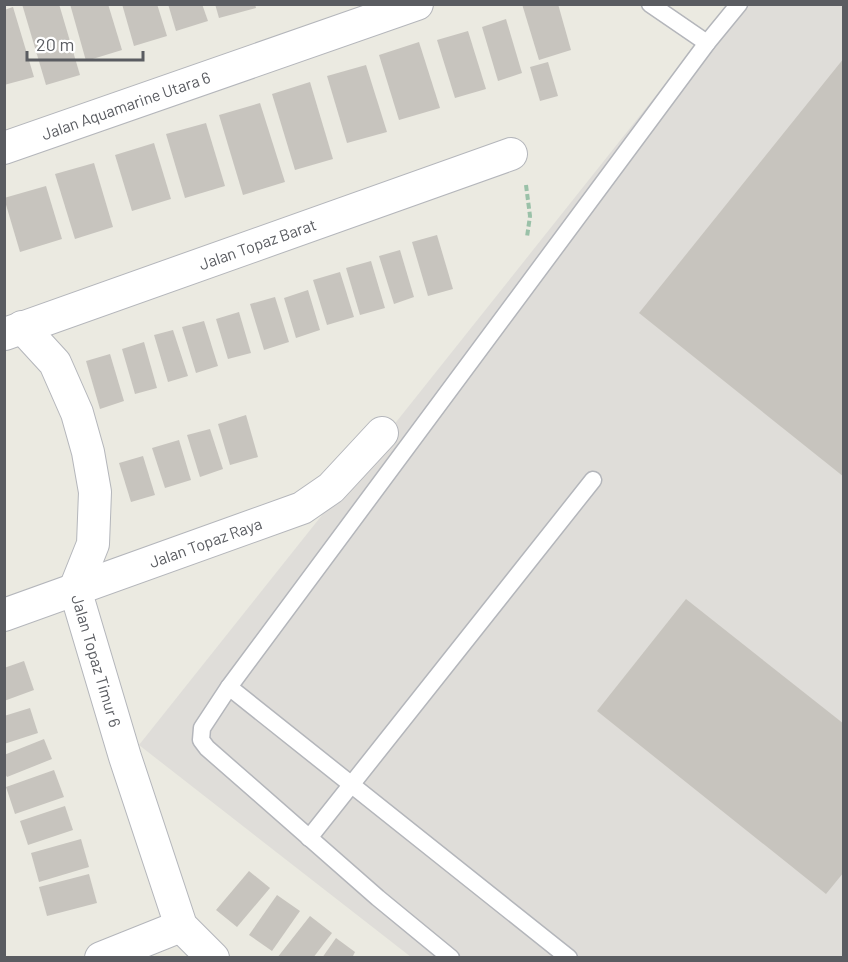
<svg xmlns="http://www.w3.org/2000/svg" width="848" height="962" font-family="Barlow,sans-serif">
<rect width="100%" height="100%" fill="#ebeae1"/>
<path fill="#dfddd9" d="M 728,5 L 843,5 L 843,957 L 411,957 L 139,745 Z"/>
<g fill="#c7c4be">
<path d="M 22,4 L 59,4 L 80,75 L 46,85 Z"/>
<path d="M 70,4 L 108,4 L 122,50 L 86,61 Z"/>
<path d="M 122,4 L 157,4 L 167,36 L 134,46 Z"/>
<path d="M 168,4 L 202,4 L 208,21 L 176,31 Z"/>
<path d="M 215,4 L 255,4 L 256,8 L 219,18 Z"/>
<path d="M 522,4 L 558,4 L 571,50 L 539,60 Z"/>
<path d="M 13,7 L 34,77 L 4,85 L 4,10 Z"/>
<path d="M 506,19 L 522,73 L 498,81 L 482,27 Z"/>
<path d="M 468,31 L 486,89 L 455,98 L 437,40 Z"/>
<path d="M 419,42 L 440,108 L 399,120 L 379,55 Z"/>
<path d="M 844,58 L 844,477 L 639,313 Z"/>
<path d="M 548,62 L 558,96 L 540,101 L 530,67 Z"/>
<path d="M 366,65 L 387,132 L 347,143 L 327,76 Z"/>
<path d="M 310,82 L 333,159 L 295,170 L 272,94 Z"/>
<path d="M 260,103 L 285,182 L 243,195 L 219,115 Z"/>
<path d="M 206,123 L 225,186 L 185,198 L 166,134 Z"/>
<path d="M 154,143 L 171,199 L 132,211 L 115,155 Z"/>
<path d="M 94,163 L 113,227 L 75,239 L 55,174 Z"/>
<path d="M 46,186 L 62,239 L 20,252 L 4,198 Z"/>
<path d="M 437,235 L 453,289 L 428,296 L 412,242 Z"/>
<path d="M 400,250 L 414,297 L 394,304 L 379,256 Z"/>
<path d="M 371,261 L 385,308 L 360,315 L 346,268 Z"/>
<path d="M 340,272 L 354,317 L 327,325 L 313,280 Z"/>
<path d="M 308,290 L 320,330 L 296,338 L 284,298 Z"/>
<path d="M 275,297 L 289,342 L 264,350 L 250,304 Z"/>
<path d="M 239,312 L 251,353 L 228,359 L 216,319 Z"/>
<path d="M 204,321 L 218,366 L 196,373 L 182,327 Z"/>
<path d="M 173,330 L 188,376 L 168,382 L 154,335 Z"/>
<path d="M 144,342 L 157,388 L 135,394 L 122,349 Z"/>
<path d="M 110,354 L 124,401 L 100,409 L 86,361 Z"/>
<path d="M 246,415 L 258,457 L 230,465 L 218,424 Z"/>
<path d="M 210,429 L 223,469 L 200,477 L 187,435 Z"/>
<path d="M 179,440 L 191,480 L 165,488 L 152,448 Z"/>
<path d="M 143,456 L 155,495 L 131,502 L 119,463 Z"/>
<path d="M 686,599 L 844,724 L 844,872 L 826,894 L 597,711 Z"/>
<path d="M 24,661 L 34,690 L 4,701 L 4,668 Z"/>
<path d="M 30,708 L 38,733 L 4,744 L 4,716 Z"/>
<path d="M 44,739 L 52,759 L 7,777 L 4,772 L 4,755 Z"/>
<path d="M 54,770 L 64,797 L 15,814 L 6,787 Z"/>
<path d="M 65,806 L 73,830 L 28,845 L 20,821 Z"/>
<path d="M 81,839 L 89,867 L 39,882 L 31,853 Z"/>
<path d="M 249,871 L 270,888 L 237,927 L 216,910 Z"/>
<path d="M 89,874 L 97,903 L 47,916 L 39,887 Z"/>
<path d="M 277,895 L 300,911 L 272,951 L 249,935 Z"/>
<path d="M 310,916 L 332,933 L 313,958 L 277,958 Z"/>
<path d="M 336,938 L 355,952 L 352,958 L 322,958 Z"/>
</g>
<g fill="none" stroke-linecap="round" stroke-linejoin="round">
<defs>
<g id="lane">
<path d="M 650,4 L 707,43"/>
<path d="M 229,687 L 569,958"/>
<path d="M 309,838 L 593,480"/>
<path d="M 451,958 L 378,898 L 207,748 L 201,740 L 202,728 L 229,687 L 707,43 L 739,4"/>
</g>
<g id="street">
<path id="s1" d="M 4,148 L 417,4"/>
<path id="s2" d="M 22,327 L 55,363 L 77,413 L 88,452 L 95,492 L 93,544 L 75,589 L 125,757 L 181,926 L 213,958"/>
<path id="s3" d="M 5,334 L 511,154"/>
<path id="s4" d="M 4,615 L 302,508 L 331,488 L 382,433"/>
<path d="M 101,958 L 181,926"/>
</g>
</defs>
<use href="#lane" stroke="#b4b6bb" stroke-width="19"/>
<use href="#street" stroke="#b4b6bb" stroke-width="34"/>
<path stroke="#9ac1a8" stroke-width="4" stroke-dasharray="6 3" stroke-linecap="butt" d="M 526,185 L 530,216 L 527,237"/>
<use href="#lane" stroke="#fff" stroke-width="16"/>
<use href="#street" stroke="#fff" stroke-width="32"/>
</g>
<g text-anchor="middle" stroke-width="6" stroke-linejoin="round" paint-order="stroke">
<g font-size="16" fill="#5a5c61" stroke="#fff">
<text dy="6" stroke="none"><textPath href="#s1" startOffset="129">Jalan Aquamarine Utara 6</textPath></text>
<text dy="6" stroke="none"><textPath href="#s3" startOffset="268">Jalan Topaz Barat</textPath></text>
<text dy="6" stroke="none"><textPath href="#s4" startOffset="214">Jalan Topaz Raya</textPath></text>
<text dy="6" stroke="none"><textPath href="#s2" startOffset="360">Jalan Topaz Timur 6</textPath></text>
</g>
</g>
<rect width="848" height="962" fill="none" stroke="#5a5c61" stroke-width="12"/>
<path d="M27 51v9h116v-9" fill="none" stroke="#5a5c61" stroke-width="3"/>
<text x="36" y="51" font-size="18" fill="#5a5c61" stroke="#ffffff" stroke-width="4.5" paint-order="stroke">20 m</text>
</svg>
